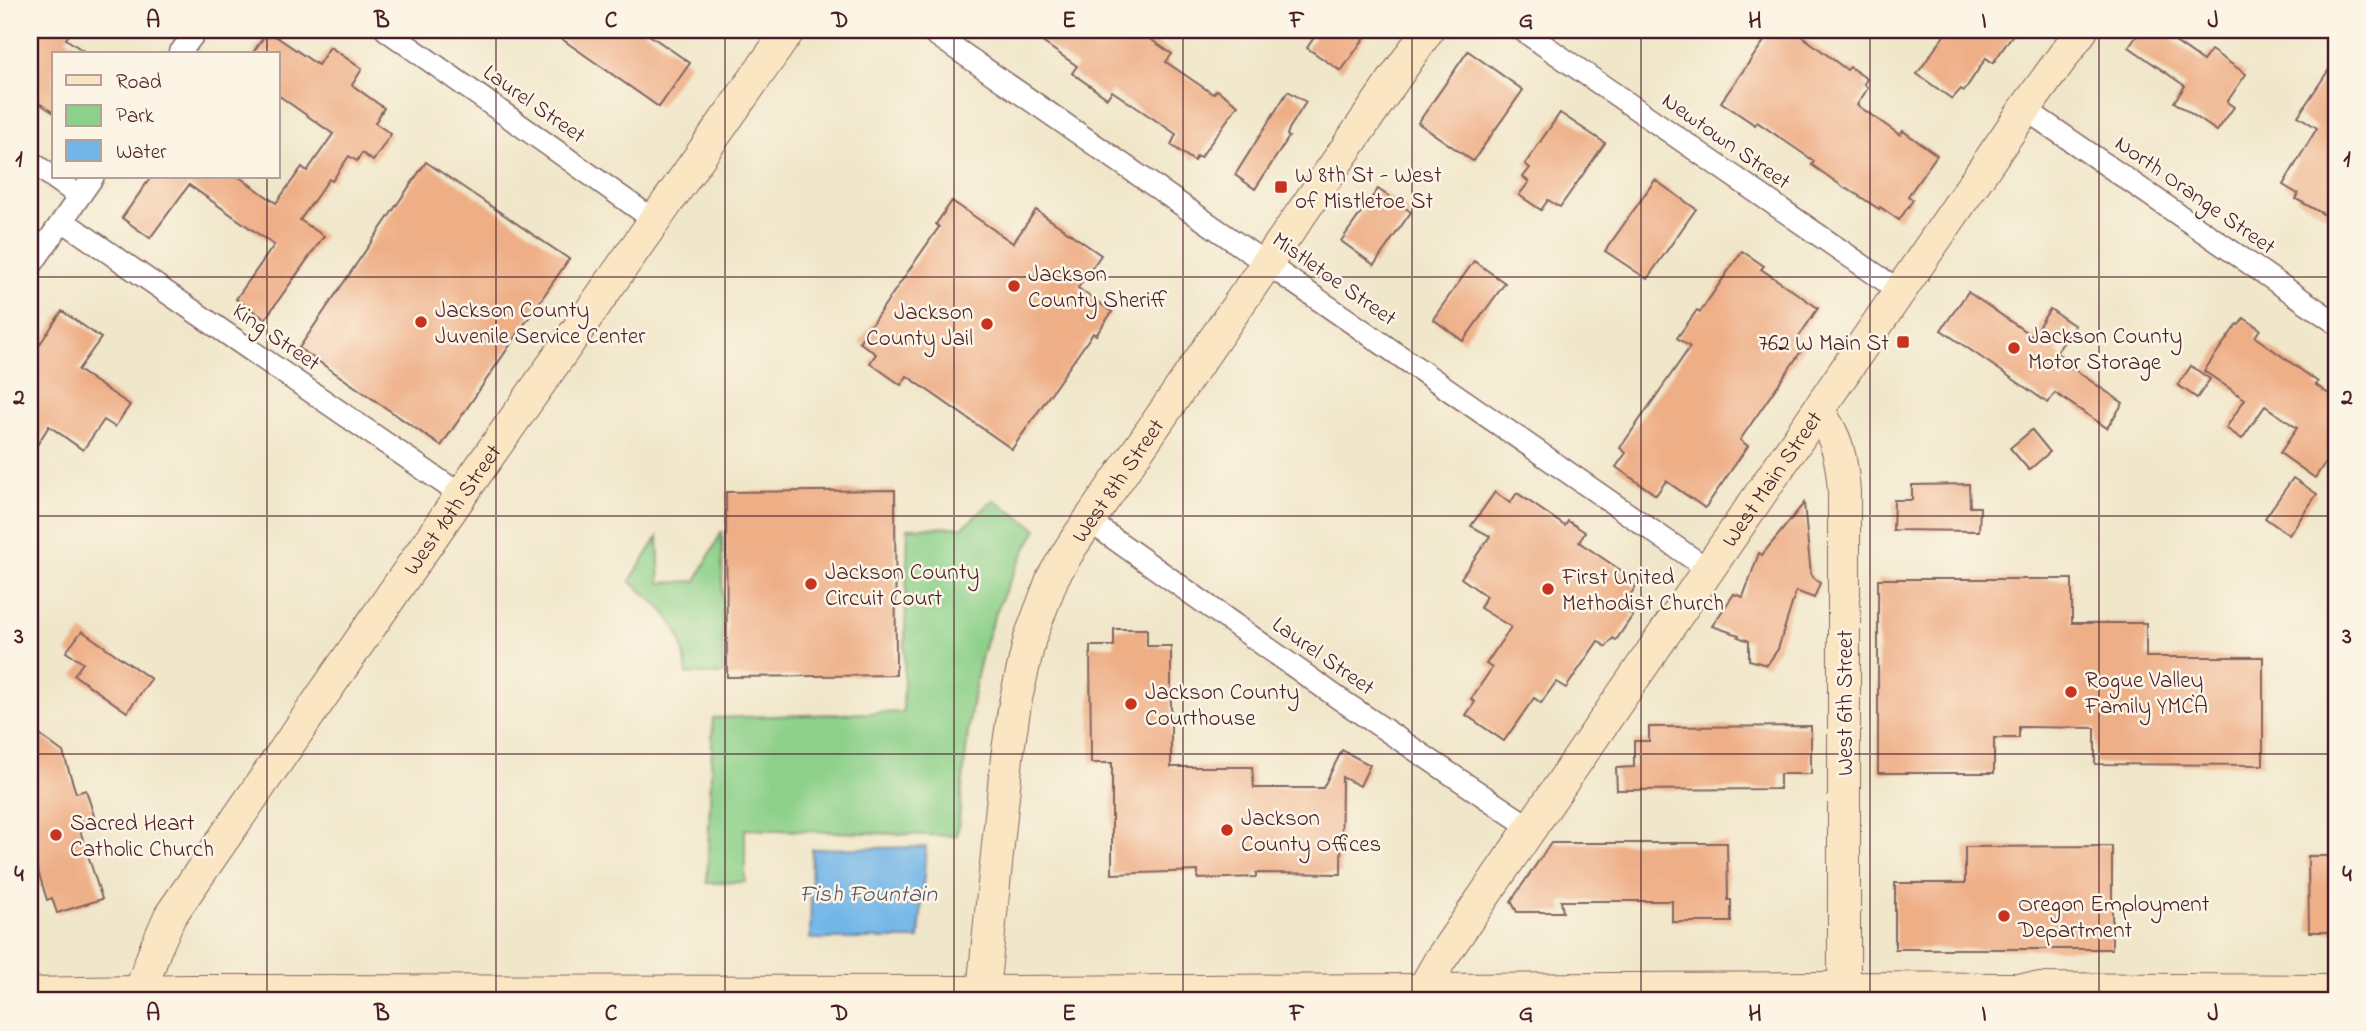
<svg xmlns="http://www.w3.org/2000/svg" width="2366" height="1031" font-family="'Indie Flower',sans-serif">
<rect width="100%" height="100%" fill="#fcf5e5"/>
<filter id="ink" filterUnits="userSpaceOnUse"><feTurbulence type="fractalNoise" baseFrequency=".0143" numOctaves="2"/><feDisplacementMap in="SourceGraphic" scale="14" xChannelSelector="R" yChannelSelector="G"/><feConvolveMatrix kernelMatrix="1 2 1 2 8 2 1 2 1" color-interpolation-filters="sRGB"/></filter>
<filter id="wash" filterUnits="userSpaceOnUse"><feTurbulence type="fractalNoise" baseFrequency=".00686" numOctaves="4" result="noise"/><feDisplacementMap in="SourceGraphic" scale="28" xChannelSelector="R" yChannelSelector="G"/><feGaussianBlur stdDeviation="1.57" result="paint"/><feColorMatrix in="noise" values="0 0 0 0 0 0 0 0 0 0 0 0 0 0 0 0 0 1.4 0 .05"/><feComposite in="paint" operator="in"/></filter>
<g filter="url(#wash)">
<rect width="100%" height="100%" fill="#f0e6c9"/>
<g fill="#8cd089" stroke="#6b785a" stroke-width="2">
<path d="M 994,500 L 1037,529 C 1017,565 998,601 986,641 C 967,703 965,772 957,836 L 745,829 L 745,882 L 707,883 L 713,718 L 903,712 L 908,528 L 963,527 Z"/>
<path d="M 722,531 L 723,674 L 687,674 C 682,623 667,612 630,581 L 658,537 L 660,583 L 696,581 Z"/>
</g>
<path fill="#72b6e8" stroke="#5e6a8a" stroke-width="2" d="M 926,847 L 919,939 L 810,939 L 812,849 Z"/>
<g id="blocks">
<g fill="#eeae86">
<path d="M 30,30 L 72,30 L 66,39 L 88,54 L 54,54 L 54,113 L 30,97 Z"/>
<path d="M 549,30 L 642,30 L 690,63 L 659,107 Z"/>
<path d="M 1025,30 L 1137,30 L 1172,54 L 1166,62 L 1213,94 L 1217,90 L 1238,105 L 1200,158 L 1197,156 L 1194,161 L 1171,145 L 1176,134 L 1112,91 L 1107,98 L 1072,73 L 1077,66 Z"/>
<path d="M 1319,30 L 1370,30 L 1341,71 L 1307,48 Z"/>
<path d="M 1772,30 L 1794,30 L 1847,70 L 1850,67 L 1867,79 L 1864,84 L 1868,88 L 1857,105 L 1900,135 L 1903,131 L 1937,155 L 1908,196 L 1913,200 L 1899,220 L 1880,207 L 1879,209 L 1847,188 L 1846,189 L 1812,165 L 1814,161 L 1757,122 L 1755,125 L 1721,102 Z"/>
<path d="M 1948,30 L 2016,30 L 1993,63 L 1986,58 L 1964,91 L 1961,89 L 1952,99 L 1917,74 Z"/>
<path d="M 2141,30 L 2158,30 L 2203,61 L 2211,50 L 2246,74 L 2227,102 L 2234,107 L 2217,131 L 2174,102 L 2185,86 L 2129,47 Z"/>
<path d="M 268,31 L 318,65 L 330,47 L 362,69 L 352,85 L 384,108 L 375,123 L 391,134 L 373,161 L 362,153 L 357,161 L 349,156 L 332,181 L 329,179 L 300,220 L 324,236 L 265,319 L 236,299 L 274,245 L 189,185 L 150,238 L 122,218 L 151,177 L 239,177 L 276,203 L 302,167 L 307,171 L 333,134 L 278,95 L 278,54 L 252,54 Z"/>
<path d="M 1468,51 L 1523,90 L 1473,161 L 1418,123 Z"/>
<path d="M 2336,59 L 2336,221 L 2296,199 L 2298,194 L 2283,185 L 2317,128 L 2298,116 Z"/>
<path d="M 1288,91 L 1306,102 L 1289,129 L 1287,135 L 1289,137 L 1255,189 L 1235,175 Z"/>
<path d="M 1560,113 L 1605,143 L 1560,207 L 1548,200 L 1541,210 L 1519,195 L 1529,182 L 1523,177 L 1530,168 L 1525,164 Z"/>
<path d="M 426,162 L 569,259 L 441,446 L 299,348 Z"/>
<path d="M 1655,180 L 1696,209 L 1647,279 L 1605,251 Z"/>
<path d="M 1378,189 L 1411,212 L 1374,265 L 1341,241 Z"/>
<path d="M 952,201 L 1013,243 L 1036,210 L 1101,255 L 1078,288 L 1112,312 L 1096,335 L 1093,333 L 1012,449 L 907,376 L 901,385 L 870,363 L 876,354 L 859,342 L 939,227 L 936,224 Z"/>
<path d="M 1742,251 L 1764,266 L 1761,269 L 1818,308 L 1796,341 L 1804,347 L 1740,440 L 1748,446 L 1705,508 L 1666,481 L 1656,495 L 1616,467 L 1626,453 L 1620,448 L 1690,347 L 1677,338 L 1697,310 L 1700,312 Z"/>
<path d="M 1474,261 L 1505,283 L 1463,341 L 1433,319 Z"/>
<path d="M 1968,292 L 2032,336 L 2050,309 L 2075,326 L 2056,353 L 2074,365 L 2072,368 L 2123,403 L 2107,428 L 2055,393 L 2048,403 L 1941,330 Z"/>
<path d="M 62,311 L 101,338 L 78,370 L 130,405 L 115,427 L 104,420 L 83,450 L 49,426 L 30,456 L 30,359 Z"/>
<path d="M 2244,318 L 2260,329 L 2255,337 L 2318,382 L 2316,385 L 2336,399 L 2336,446 L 2315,478 L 2280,453 L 2297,428 L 2265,406 L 2242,439 L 2226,428 L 2245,399 L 2204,371 L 2237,324 L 2239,325 Z"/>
<path d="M 2191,366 L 2210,379 L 2197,398 L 2178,385 Z"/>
<path d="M 2032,430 L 2050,452 L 2029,470 L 2010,448 Z"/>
<path d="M 2293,478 L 2317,494 L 2289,535 L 2265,518 Z"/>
<path d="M 1969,484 L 1970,507 L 1980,507 L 1979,531 L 1893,530 L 1894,500 L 1912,500 L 1912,485 Z"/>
<path d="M 895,490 L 896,675 L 727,677 L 726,492 Z"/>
<path d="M 1495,492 L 1510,503 L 1517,493 L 1565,526 L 1568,521 L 1585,532 L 1579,542 L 1632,578 L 1629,581 L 1636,586 L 1627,600 L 1635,605 L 1629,613 L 1633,615 L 1616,640 L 1613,638 L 1606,647 L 1598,641 L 1566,688 L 1556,682 L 1541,703 L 1534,698 L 1504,741 L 1466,715 L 1475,702 L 1471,699 L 1492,668 L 1486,664 L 1511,627 L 1480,608 L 1486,596 L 1461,578 L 1490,536 L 1471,526 Z"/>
<path d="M 1804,503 L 1811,575 L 1820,583 L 1814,598 L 1796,591 L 1778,649 L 1767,665 L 1749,660 L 1749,641 L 1738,637 L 1739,635 L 1712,626 L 1734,594 L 1743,597 L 1759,553 L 1762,555 Z"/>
<path d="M 1878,579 L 2072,579 L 2072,623 L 2146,623 L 2146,657 L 2263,657 L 2263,765 L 2095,764 L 2095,728 L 2019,727 L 2019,738 L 1994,738 L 1994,773 L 1878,773 Z"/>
<path d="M 1114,629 L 1147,629 L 1147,646 L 1171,646 L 1171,767 L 1252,767 L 1254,788 L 1323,788 L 1342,750 L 1370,765 L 1360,786 L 1342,777 L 1341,874 L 1256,873 L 1256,877 L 1198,879 L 1198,871 L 1112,874 L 1112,763 L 1091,763 L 1090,646 L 1114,646 Z"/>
<path d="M 82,631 L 151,679 L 127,712 L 74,675 L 83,663 L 66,652 Z"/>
<path d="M 1811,726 L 1811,774 L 1780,774 L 1780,789 L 1617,790 L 1616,768 L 1634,767 L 1634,741 L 1649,741 L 1649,727 Z"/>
<path d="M 30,728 L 63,752 L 76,793 L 86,790 L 95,819 L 78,824 L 102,899 L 57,913 L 52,898 L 47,900 L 30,845 Z"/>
<path d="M 1551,843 L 1727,843 L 1728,900 L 1731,900 L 1731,922 L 1672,922 L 1672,901 L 1561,901 L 1563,912 L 1517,912 L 1511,901 Z"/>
<path d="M 2112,846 L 2112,949 L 1895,949 L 1895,883 L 1965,883 L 1965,847 Z"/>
<path d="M 2308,856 L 2336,856 L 2336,932 L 2309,932 Z"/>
</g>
</g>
</g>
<g filter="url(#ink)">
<use href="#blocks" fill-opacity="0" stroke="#846562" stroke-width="2"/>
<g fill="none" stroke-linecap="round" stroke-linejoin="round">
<defs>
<g id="street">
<path d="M 386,30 L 654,220"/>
<path d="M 929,30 L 1709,570"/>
<path d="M 1522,30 L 1901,292"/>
<path d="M 179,54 L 197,30"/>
<path d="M 2025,109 L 2336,323"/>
<path d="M 30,161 L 79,196"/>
<path d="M 63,221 L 461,495"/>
<path d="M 30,267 L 93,177"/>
<path d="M 1089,521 L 1338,698 L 1531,828"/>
</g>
<g id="secondary">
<path d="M 1818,412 C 1838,436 1842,462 1844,492 L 1844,1001"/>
<path d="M 30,994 L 189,991 L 983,992 L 1844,988 L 2336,991"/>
<path id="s1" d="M 137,1001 L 155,950 L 170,916 L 461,495 L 789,30"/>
<path id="s2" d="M 982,1001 L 1007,757 L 1015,703 L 1030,638 L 1053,577 L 1073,544 L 1428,30"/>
<path id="s3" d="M 1422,1001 L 1423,990 L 1440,960 L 2025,109 L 2082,30"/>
</g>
</defs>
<use href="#street" stroke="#846562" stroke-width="24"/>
<use href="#secondary" stroke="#846562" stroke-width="34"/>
<use href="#street" stroke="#fff" stroke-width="21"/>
<use href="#secondary" stroke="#fbe6c4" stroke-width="32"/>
</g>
</g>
<path fill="none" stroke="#4a1f2b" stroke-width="2" stroke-opacity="0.55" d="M 267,30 L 267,54M 496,30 L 496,1001M 725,30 L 725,1001M 954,30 L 954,1001M 1183,30 L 1183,1001M 1412,30 L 1412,1001M 1641,30 L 1641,1001M 1870,30 L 1870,1001M 2099,30 L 2099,1001M 267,177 L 267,1001M 30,277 L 2336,277M 30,516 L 2336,516M 30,754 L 2336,754"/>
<g fill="#c8321e" stroke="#fcf5e5" stroke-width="2.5">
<rect x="1274" y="180" width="14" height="14" rx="3.5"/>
<circle cx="1014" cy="286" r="7"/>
<circle cx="421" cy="322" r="7"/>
<circle cx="987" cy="324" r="7"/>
<rect x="1896" y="335" width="14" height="14" rx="3.5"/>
<circle cx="2014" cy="348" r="7"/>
<circle cx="811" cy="584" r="7"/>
<circle cx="1548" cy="589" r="7"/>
<circle cx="2071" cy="692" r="7"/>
<circle cx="1131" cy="704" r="7"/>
<circle cx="1227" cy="830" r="7"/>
<circle cx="56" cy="835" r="7"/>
<circle cx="2004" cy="916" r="7"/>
</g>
<g text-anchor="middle" stroke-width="5" stroke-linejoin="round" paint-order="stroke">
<g font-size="23" fill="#4a1f2b" stroke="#fcf5e5">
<text transform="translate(535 103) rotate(35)" y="8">Laurel Street</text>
<text transform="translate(1727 140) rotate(35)" y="8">Newtown Street</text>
<text transform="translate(2196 194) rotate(35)" y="8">North Orange Street</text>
<text transform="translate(1335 278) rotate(35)" y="8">Mistletoe Street</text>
<text transform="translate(277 336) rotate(35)" y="8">King Street</text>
<text dy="8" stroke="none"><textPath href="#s3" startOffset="630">West Main Street</textPath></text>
<text dy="8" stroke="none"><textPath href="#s2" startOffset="548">West 8th Street</textPath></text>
<text dy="8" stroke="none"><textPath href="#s1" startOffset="586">West 10th Street</textPath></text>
<text transform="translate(1324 655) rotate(35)" y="8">Laurel Street</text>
<text transform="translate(1844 703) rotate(-90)" y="8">West 6th Street</text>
</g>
<g font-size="23" fill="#4a1f2b" stroke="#fcf5e5" text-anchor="start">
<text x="1295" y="182">W 8th St - West<tspan x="1295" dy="26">of Mistletoe St</tspan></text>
<text x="1028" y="281">Jackson<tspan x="1028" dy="26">County Sheriff</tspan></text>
<text x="435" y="317">Jackson County<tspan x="435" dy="26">Juvenile Service Center</tspan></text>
<text x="973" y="319" text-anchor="end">Jackson<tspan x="973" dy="26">County Jail</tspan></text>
<text x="2028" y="343">Jackson County<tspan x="2028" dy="26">Motor Storage</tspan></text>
<text x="1889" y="350" text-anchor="end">762 W Main St</text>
<text x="825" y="579">Jackson County<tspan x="825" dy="26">Circuit Court</tspan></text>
<text x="1562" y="584">First United<tspan x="1562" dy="26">Methodist Church</tspan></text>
<text x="2085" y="687">Rogue Valley<tspan x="2085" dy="26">Family YMCA</tspan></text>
<text x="1145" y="699">Jackson County<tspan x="1145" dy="26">Courthouse</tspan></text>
<text x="1241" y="825">Jackson<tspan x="1241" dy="26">County Offices</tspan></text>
<text x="70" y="830">Sacred Heart<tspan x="70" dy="26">Catholic Church</tspan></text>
<text x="2018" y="911">Oregon Employment<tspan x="2018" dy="26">Department</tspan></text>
</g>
<g font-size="24" font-style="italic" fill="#58546d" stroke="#fcf5e5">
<text x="868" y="901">Fish Fountain</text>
</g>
</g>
<rect width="2366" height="1031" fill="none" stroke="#fcf5e5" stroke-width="77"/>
<rect x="52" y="52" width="228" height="126" fill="#fcf5e5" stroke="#b59f9b" stroke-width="2"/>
<rect x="66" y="75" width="35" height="10" fill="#fbe6c4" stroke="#b59f9b" stroke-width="2"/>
<text x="116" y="88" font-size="21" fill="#4a1f2b">Road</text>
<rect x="66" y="105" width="35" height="21" fill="#8cd089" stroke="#b59f9b" stroke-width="2"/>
<text x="116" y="122" font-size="21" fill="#4a1f2b">Park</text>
<rect x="66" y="140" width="35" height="21" fill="#72b6e8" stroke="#b59f9b" stroke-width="2"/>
<text x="116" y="158" font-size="21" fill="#4a1f2b">Water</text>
<rect x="38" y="38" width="2290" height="954" fill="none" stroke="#4a1f2b" stroke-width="2.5"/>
<g font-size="23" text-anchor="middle" font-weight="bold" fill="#4a1f2b">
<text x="153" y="27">A</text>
<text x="382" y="27">B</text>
<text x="611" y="27">C</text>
<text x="840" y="27">D</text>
<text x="1069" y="27">E</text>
<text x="1297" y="27">F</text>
<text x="1526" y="27">G</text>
<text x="1755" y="27">H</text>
<text x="1984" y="27">I</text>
<text x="2213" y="27">J</text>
<text x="19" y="166">1</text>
<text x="2347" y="166">1</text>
<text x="19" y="404">2</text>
<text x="2347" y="404">2</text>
<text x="19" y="643">3</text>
<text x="2347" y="643">3</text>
<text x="19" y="881">4</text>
<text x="2347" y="881">4</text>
<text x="153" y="1020">A</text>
<text x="382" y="1020">B</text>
<text x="611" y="1020">C</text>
<text x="840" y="1020">D</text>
<text x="1069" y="1020">E</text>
<text x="1297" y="1020">F</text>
<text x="1526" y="1020">G</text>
<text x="1755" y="1020">H</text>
<text x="1984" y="1020">I</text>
<text x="2213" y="1020">J</text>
</g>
</svg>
